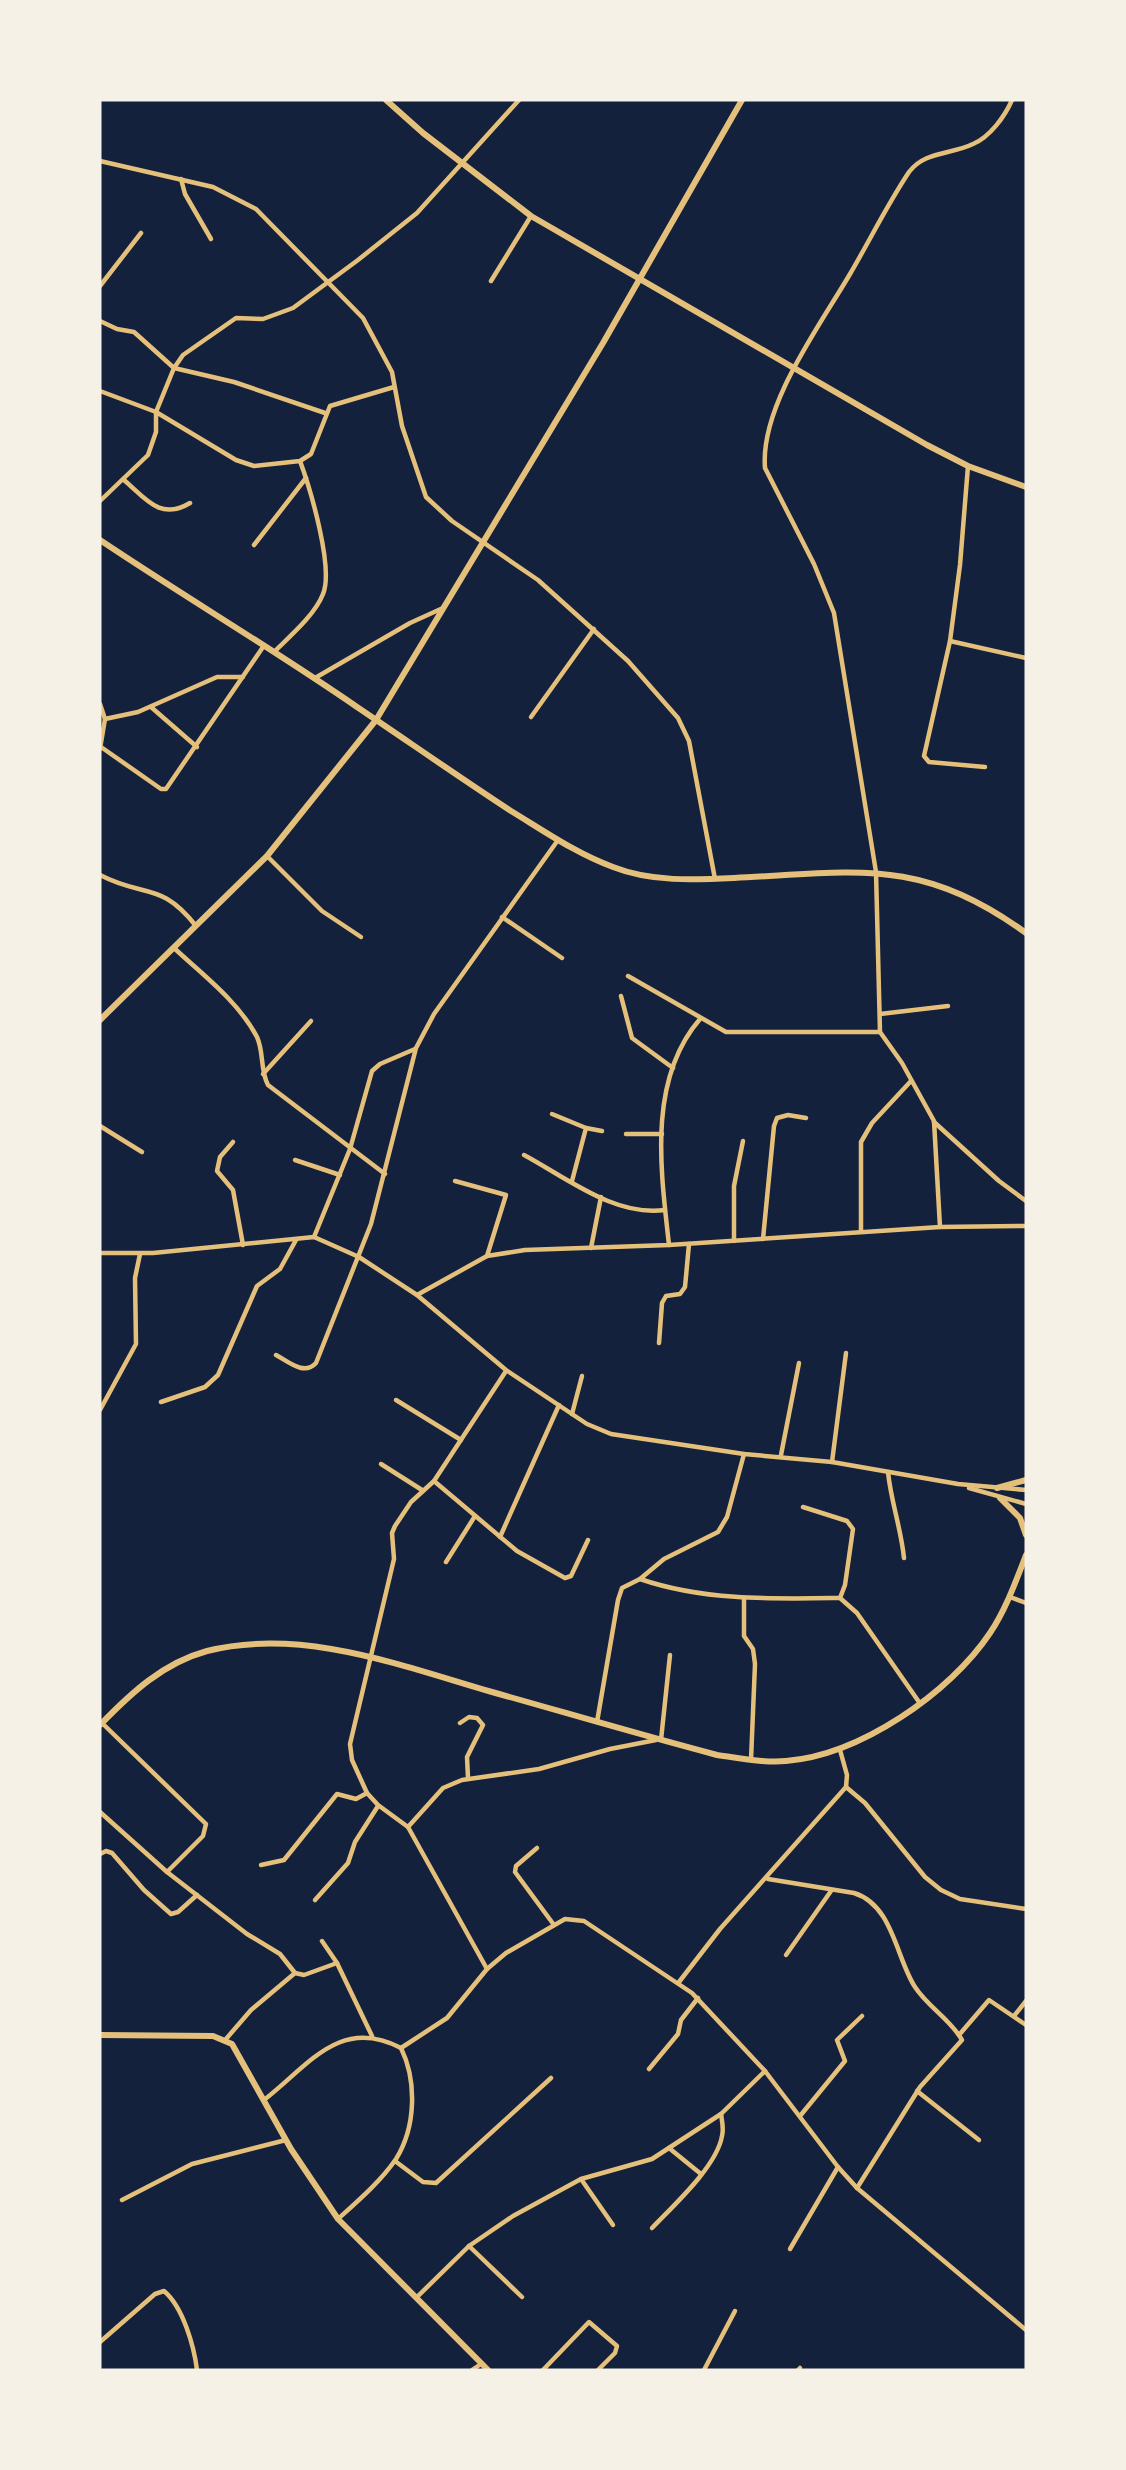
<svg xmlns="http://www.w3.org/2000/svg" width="1126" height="2470" font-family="'Golos Text',sans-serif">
<rect width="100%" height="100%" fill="#14213d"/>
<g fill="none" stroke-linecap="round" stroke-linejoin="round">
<g stroke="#e5c07b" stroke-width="4.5">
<path d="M 100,161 L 213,187 L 256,209 L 363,318 L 392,372 L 402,426 L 426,497 L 452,521 L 538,580 L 628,661 L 678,718 L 689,741 L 715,879"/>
<path d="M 181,179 L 185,194 L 211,239"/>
<path d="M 491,281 L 531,216"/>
<path d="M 100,286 L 141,233"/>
<path d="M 100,321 L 117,329 L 134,332 L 174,368 L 234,382 L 325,413"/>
<path d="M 100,391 L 156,412 L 236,460 L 254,466 L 300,461 L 311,454 L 330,406 L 394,387"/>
<path d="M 968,466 L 960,565 L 950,641 L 924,756 L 929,762 L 985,767"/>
<path d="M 124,480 C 146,499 160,521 190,503"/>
<path d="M 100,501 L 148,455 L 156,432 L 156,412 L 174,368 L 183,355 L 236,318 L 263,319 L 293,308 L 358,260 L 417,213 L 519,100"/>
<path d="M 254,545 L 306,478"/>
<path d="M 950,641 L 1026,658"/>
<path d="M 274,652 C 289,637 315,615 323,594 C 334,568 310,488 300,461"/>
<path d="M 315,678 L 410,623 L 443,608"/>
<path d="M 100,704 L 105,719 L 100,749"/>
<path d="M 151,707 L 197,747"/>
<path d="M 531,717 L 594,629"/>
<path d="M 105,719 L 138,712 L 217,677 L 243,677"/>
<path d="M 101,747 L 161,789 L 166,789 L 263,647"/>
<path d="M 267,856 L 322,911 L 361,937"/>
<path d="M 100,875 C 144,898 161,881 196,926"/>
<path d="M 502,917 L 562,958"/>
<path d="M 174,948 C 203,975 238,1001 257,1037 C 264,1052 260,1070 268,1085 L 385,1174"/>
<path d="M 628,976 L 726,1032 L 880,1032"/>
<path d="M 621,996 L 632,1038 L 673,1068"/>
<path d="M 880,1014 L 948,1006"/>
<path d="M 263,1074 L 311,1021"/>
<path d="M 552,1114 L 586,1128 L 572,1181"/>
<path d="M 934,1122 L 999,1181 L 1026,1201"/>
<path d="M 100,1126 L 142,1152"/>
<path d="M 586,1128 L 602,1131"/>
<path d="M 626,1134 L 662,1134"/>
<path d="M 233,1142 L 220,1157 L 217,1171 L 233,1190 L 243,1245"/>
<path d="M 524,1155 C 567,1178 615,1217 665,1210"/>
<path d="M 295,1160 L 340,1175"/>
<path d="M 455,1181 L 506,1195 L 487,1256"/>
<path d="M 940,1227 L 934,1121 L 902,1063 L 880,1032 L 876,872 L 834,613 L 814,564 L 765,468 C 760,406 819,327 850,274 C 870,240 887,205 909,172 C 925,151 950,155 973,144 C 990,137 1005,116 1012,100"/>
<path d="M 861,1231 L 861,1142 L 872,1123 L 911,1081"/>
<path d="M 314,1237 L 350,1149 L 372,1071 L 380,1064 L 415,1049"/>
<path d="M 763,1239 L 774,1126 L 777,1118 L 788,1115 L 806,1118"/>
<path d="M 734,1241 L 734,1186 L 743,1141"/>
<path d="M 669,1245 C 661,1172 647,1080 700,1019"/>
<path d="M 591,1248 L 601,1197"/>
<path d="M 100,1253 L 153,1253 L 314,1237 L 359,1257 L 417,1295 L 506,1370 L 587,1424 L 611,1434 L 744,1454 L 832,1462 L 958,1484 L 1026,1490"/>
<path d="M 417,1295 L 487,1256 L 525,1250 L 669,1245 L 940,1227 L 1026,1226"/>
<path d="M 659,1343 L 662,1303 L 666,1296 L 680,1294 L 685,1287 L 689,1244"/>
<path d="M 276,1355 C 289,1362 304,1376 316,1363 L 371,1224 L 416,1048 L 434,1014 L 558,840"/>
<path d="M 396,1400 L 461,1440"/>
<path d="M 161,1402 L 205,1387 L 218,1375 L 257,1286 L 280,1269 L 296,1240"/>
<path d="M 100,1410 L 136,1344 L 135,1278 L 140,1254"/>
<path d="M 572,1414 L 582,1376"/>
<path d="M 781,1455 L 799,1363"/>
<path d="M 832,1462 L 846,1353"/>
<path d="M 381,1464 L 422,1490"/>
<path d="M 888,1472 C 891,1502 901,1528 904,1558"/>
<path d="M 434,1481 L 517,1551 L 565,1578 L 571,1576 L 588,1540"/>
<path d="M 969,1488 L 1026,1504"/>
<path d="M 803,1507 L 847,1521 L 853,1529 L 845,1585 L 840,1598"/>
<path d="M 500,1537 L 559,1405"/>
<path d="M 446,1562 L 475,1516"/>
<path d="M 640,1579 C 704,1601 773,1599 840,1598 L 857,1613 L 919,1702"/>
<path d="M 1010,1597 L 1026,1603"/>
<path d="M 744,1598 L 744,1636 L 753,1649 L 755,1664 L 751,1760"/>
<path d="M 597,1722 L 618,1600 L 622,1588 L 640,1579 L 664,1559 L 718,1532 L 727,1517 L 744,1454"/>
<path d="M 102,1723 L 206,1824 L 203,1836 L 167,1872"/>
<path d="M 460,1723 L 469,1717 L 477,1718 L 483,1725 L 467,1757 L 468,1778"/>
<path d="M 661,1740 L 670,1655"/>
<path d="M 846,1787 L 865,1803 L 925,1877 L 941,1890 L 960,1899 L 1026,1909"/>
<path d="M 100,1812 L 167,1872 L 247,1934 L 280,1954 L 295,1973"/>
<path d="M 408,1827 L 443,1788 L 462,1780 L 539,1769 L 610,1749 L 656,1740"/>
<path d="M 537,1848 L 516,1866 L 515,1872 L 554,1925"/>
<path d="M 100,1854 L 106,1851 L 112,1853 L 144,1890 L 171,1914 L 178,1912 L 197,1895"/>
<path d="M 261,1865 L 284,1860 L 337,1794 L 356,1799 L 367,1793"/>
<path d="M 768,1879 L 854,1893 C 893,1905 896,1958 915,1987 C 928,2007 951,2020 962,2040 L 920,2087 L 857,2188"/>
<path d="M 315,1900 L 348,1863 L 355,1842 L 378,1806"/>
<path d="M 322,1941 L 337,1963 L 372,2036"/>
<path d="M 786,1955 L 831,1891"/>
<path d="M 487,1969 L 408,1827 L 378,1805 L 367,1793 L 352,1760 L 350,1744 L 394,1559 L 392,1533 L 395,1526 L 411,1502 L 434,1481 L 506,1371"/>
<path d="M 679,1982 L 720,1929 L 846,1787 L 847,1775 L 840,1750"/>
<path d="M 1014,2016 L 1026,2001"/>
<path d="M 959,2035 L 989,2000 L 1026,2025"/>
<path d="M 226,2039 L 251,2010 L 295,1973 L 304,1975 L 337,1963"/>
<path d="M 401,2048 L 447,2018 L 487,1969 L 506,1953 L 565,1919 L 584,1921 L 692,1993 L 765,2071 L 838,2167 L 857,2188 L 1026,2330"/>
<path d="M 649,2069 L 678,2034 L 681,2020 L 698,1998"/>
<path d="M 917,2091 L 979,2140"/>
<path d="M 264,2100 C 309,2065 340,2016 401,2048 C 417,2081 416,2127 396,2159 C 381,2181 358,2201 338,2219"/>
<path d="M 800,2116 L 845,2061 L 837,2040 L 862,2016"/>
<path d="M 669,2148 L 701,2174"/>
<path d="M 395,2161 L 423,2182 L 436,2183 L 551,2078"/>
<path d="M 581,2179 L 613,2225"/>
<path d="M 122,2200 L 192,2164 L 286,2140"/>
<path d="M 652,2228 C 673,2206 717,2166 722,2136 C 724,2129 722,2121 721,2114"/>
<path d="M 469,2246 L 522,2297"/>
<path d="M 790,2249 L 838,2167"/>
<path d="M 416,2298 L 469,2246 L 513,2216 L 581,2179 L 652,2159 L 721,2114 L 765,2071"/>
<path d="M 100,2342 L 155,2294 L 164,2291 C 183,2307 194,2346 197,2370"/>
<path d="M 472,2370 L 481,2364"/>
<path d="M 543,2370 L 589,2322 L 617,2346 L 615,2353 L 598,2370"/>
<path d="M 704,2370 L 735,2311"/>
<path d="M 798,2370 L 800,2368"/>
</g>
<g stroke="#e5c07b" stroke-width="6">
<path d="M 386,100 L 423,133 L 531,216 L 927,445 L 968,466 L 1026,487"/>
<path d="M 100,540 C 185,597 273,649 357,707 C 409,742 459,777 511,811 C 544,831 577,854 613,867 C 651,882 694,880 734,878 C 857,872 919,856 1026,933"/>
<path d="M 100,1020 L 267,856 L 376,720 L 603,343 L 742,100"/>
<path d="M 997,1488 L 1026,1480"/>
<path d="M 1000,1498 L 1020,1518 L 1026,1535"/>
<path d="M 100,1725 C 131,1693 163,1663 207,1651 C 302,1627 402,1666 492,1692 C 567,1713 641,1735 717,1755 C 740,1758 763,1763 786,1761 C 860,1755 950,1693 990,1633 C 1006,1609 1016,1581 1026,1555"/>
<path d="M 100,2035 L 213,2036 L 232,2044 L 291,2149 L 338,2219 L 488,2370"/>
</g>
</g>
<rect width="1126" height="2470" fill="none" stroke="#f6f1e7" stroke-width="203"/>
</svg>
